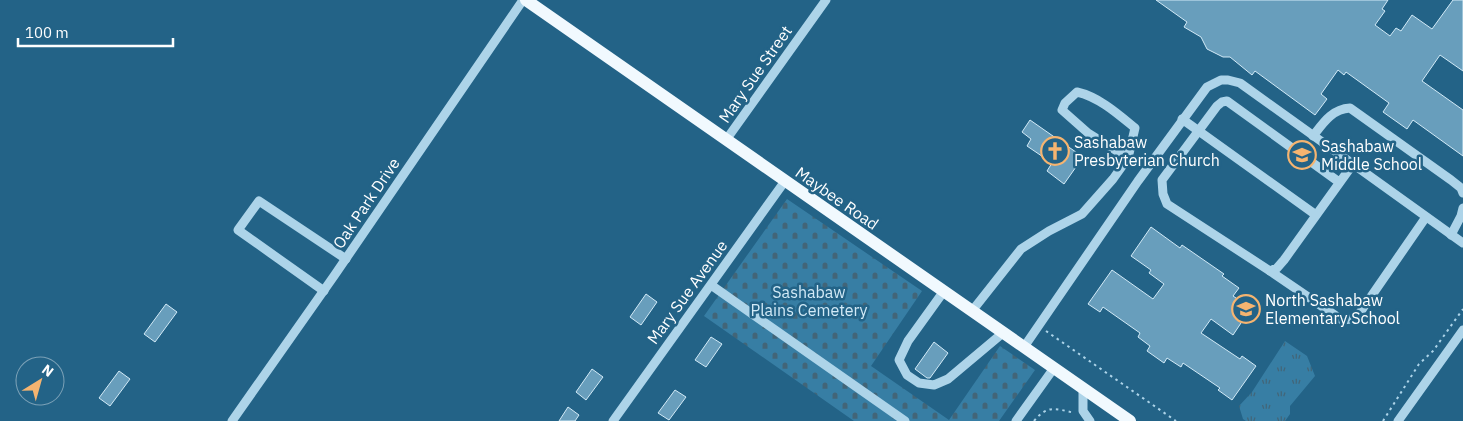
<svg xmlns="http://www.w3.org/2000/svg" width="1463" height="421" font-family="'IBM Plex Sans',sans-serif">
<defs>
<pattern id="grass-tufts" width="24" height="20" patternUnits="userSpaceOnUse" patternTransform="scale(1.25)"><rect width="24" height="20" fill="#377ea4"/><path d="M3 7l-1-3M5 7V3M7 7l1-3M15 17l-1-3M17 17v-4M19 17l1-3" fill="none" stroke="#426578"/></pattern>
<pattern id="cemetery-stones" width="16" height="16" patternUnits="userSpaceOnUse" patternTransform="scale(1.25)"><rect width="16" height="16" fill="#377ea4"/><path d="M2 7V4a2 2 0 0 1 4 0v3zM10 15v-3a2 2 0 0 1 4 0v3z" fill="#426578"/></pattern>
</defs>
<rect width="100%" height="100%" fill="#236387"/>
<path fill="url(#grass-tufts)" d="M 1285,341 L 1307,356 L 1315,376 L 1290,406 L 1290,414 L 1285,421 L 1246,421 L 1243,419 L 1239,406 L 1252,392 Z"/>
<path fill="url(#cemetery-stones)" d="M 787,199 L 922,291 L 871,366 L 949,420 L 1000,346 L 1035,370 L 999,421 L 854,421 L 704,316 Z"/>
<g fill="#689ebc" stroke="#d2eaf7">
<path d="M 1156,0 L 1388,0 L 1382,9 L 1385,11 L 1375,25 L 1390,36 L 1396,28 L 1401,31 L 1412,15 L 1432,29 L 1453,0 L 1463,0 L 1463,71 L 1440,55 L 1422,81 L 1463,110 L 1463,156 L 1413,120 L 1407,129 L 1383,112 L 1389,103 L 1346,72 L 1344,75 L 1338,70 L 1321,94 L 1327,99 L 1315,115 L 1255,71 L 1252,75 L 1230,57 L 1223,57 L 1207,49 L 1201,37 L 1184,27 L 1187,22 Z"/>
<path d="M 1030,120 L 1083,157 L 1064,184 L 1047,171 L 1052,163 L 1027,146 L 1031,139 L 1022,132 Z"/>
<path d="M 1151,227 L 1180,248 L 1182,245 L 1224,274 L 1222,276 L 1239,288 L 1233,296 L 1251,308 L 1233,335 L 1211,319 L 1201,333 L 1240,359 L 1242,356 L 1256,366 L 1232,400 L 1218,390 L 1220,388 L 1183,363 L 1181,367 L 1167,358 L 1164,363 L 1147,351 L 1150,346 L 1138,337 L 1140,333 L 1103,307 L 1100,312 L 1088,304 L 1112,270 L 1153,299 L 1164,284 L 1149,273 L 1151,270 L 1131,256 Z"/>
<path d="M 646,294 L 657,302 L 641,325 L 630,317 Z"/>
<path d="M 166,304 L 177,312 L 155,342 L 144,334 Z"/>
<path d="M 711,337 L 722,344 L 706,367 L 695,360 Z"/>
<path d="M 934,342 L 948,353 L 930,378 L 927,378 L 915,369 Z"/>
<path d="M 592,369 L 603,377 L 586,400 L 576,392 Z"/>
<path d="M 119,371 L 130,379 L 110,406 L 99,398 Z"/>
<path d="M 675,390 L 686,397 L 669,420 L 658,413 Z"/>
<path d="M 568,407 L 579,415 L 575,421 L 559,421 Z"/>
</g>
<g fill="none" stroke-linecap="round" stroke-linejoin="round">
<g stroke="#add4e9" stroke-width="2" stroke-dasharray="2.5 4" stroke-linecap="butt">
<path d="M 1046,331 L 1176,421"/>
<path d="M 1034,421 C 1048,404 1056,409 1075,413"/>
<path d="M 1383,421 L 1419,364 L 1433,351 L 1463,309"/>
</g>
<g stroke="#add4e9" stroke-width="9">
<path d="M 1182,119 L 1316,215"/>
<path d="M 1313,136 C 1323,123 1332,109 1350,108 L 1451,180 L 1461,188 L 1463,193"/>
<path d="M 726,140 L 826,0"/>
<path d="M 1339,182 L 1227,101 L 1222,102 L 1217,106 L 1162,180 L 1163,194 L 1167,204 L 1270,271 L 1277,268 L 1284,260 L 1353,164"/>
<path d="M 1451,235 L 1461,216 L 1463,208"/>
<path d="M 1270,271 L 1342,320 L 1352,319 L 1359,314 L 1426,217"/>
<path d="M 711,285 L 905,421"/>
<path d="M 324,291 L 238,230 L 259,201 L 346,259"/>
<path d="M 944,291 L 908,341 L 899,360 L 907,375 L 919,383 L 934,385 L 948,379 L 1004,332"/>
<path d="M 972,311 L 1021,249 L 1049,231 L 1082,214 L 1113,179 L 1128,158 L 1135,128 C 1118,114 1099,97 1077,92 L 1065,103 L 1062,110 L 1088,133 L 1128,158"/>
<path d="M 1024,347 L 1138,181 L 1207,87 L 1221,80 L 1228,80 L 1240,83 L 1463,243"/>
<path d="M 1083,388 L 1083,411 L 1090,421"/>
<path d="M 232,421 L 334,276 L 523,0"/>
<path d="M 613,421 L 785,181"/>
<path d="M 1016,421 L 1054,368"/>
<path d="M 1398,421 L 1463,330"/>
</g>
<path stroke="#f1f9fe" stroke-width="12" d="M 526,0 L 1130,421"/>
</g>
<defs>
<symbol id="church-ring" viewBox="-11 -11 22 22"><circle r="9.5" fill="#236387" stroke="#f5b470" stroke-width="1.5"/><path d="M-1.2-6h2.4v3.5h3.3v2.4h-3.3V6h-2.4V-.1h-3.3v-2.4h3.3Z" fill="#f5b470"/></symbol>
<symbol id="school-ring" viewBox="-11 -11 22 22"><circle r="9.5" fill="#236387" stroke="#f5b470" stroke-width="1.5"/><path d="M0-5L7-2L0 1L-7-2ZM-4 1L0 2.5L4 1V4Q0 6-4 4Z" fill="#f5b470"/></symbol>
</defs>
<g fill-rule="evenodd">
<use href="#church-ring" x="1039" y="135" width="32" height="32"/>
<use href="#school-ring" x="1286" y="139" width="32" height="32"/>
<use href="#school-ring" x="1230" y="293" width="32" height="32"/>
</g>
<g text-anchor="middle" stroke-width="5" stroke-linejoin="round" paint-order="stroke">
<g font-size="16" fill="#fff" stroke="#236387">
<text transform="translate(755 74) rotate(-55)" y="6">Mary Sue Street</text>
<text transform="translate(837 198) rotate(35)" y="6">Maybee Road</text>
<text transform="translate(366 203) rotate(-56)" y="6">Oak Park Drive</text>
<text transform="translate(687 292) rotate(-54)" y="6">Mary Sue Avenue</text>
</g>
<g font-size="16" fill="#fff" stroke="#236387" text-anchor="start">
<text x="1074" y="148">Sashabaw<tspan x="1074" dy="18">Presbyterian Church</tspan></text>
<text x="1321" y="152">Sashabaw<tspan x="1321" dy="18">Middle School</tspan></text>
<text x="1265" y="306">North Sashabaw<tspan x="1265" dy="18">Elementary School</tspan></text>
</g>
<g font-size="16" fill="#d2eaf7" stroke="#236387">
<text x="809" y="298">Sashabaw<tspan x="809" dy="18">Plains Cemetery</tspan></text>
</g>
</g>
<g transform="translate(40 381) rotate(37)"><circle r="24" fill="#236387" stroke="#7ba1b7"/>
<path d="M0-4L9 19L0 12L-9 19Z" fill="#f5b470"/>
<text y="-8" font-size="14" font-weight="bold" text-anchor="middle" fill="#ffffff">N</text>
</g>
<path d="M18 38v8h155v-8" fill="none" stroke="#ffffff" stroke-width="2.5"/>
<text x="25" y="38" font-size="15" fill="#ffffff" stroke="#236387" stroke-width="4" paint-order="stroke">100 m</text>
</svg>
